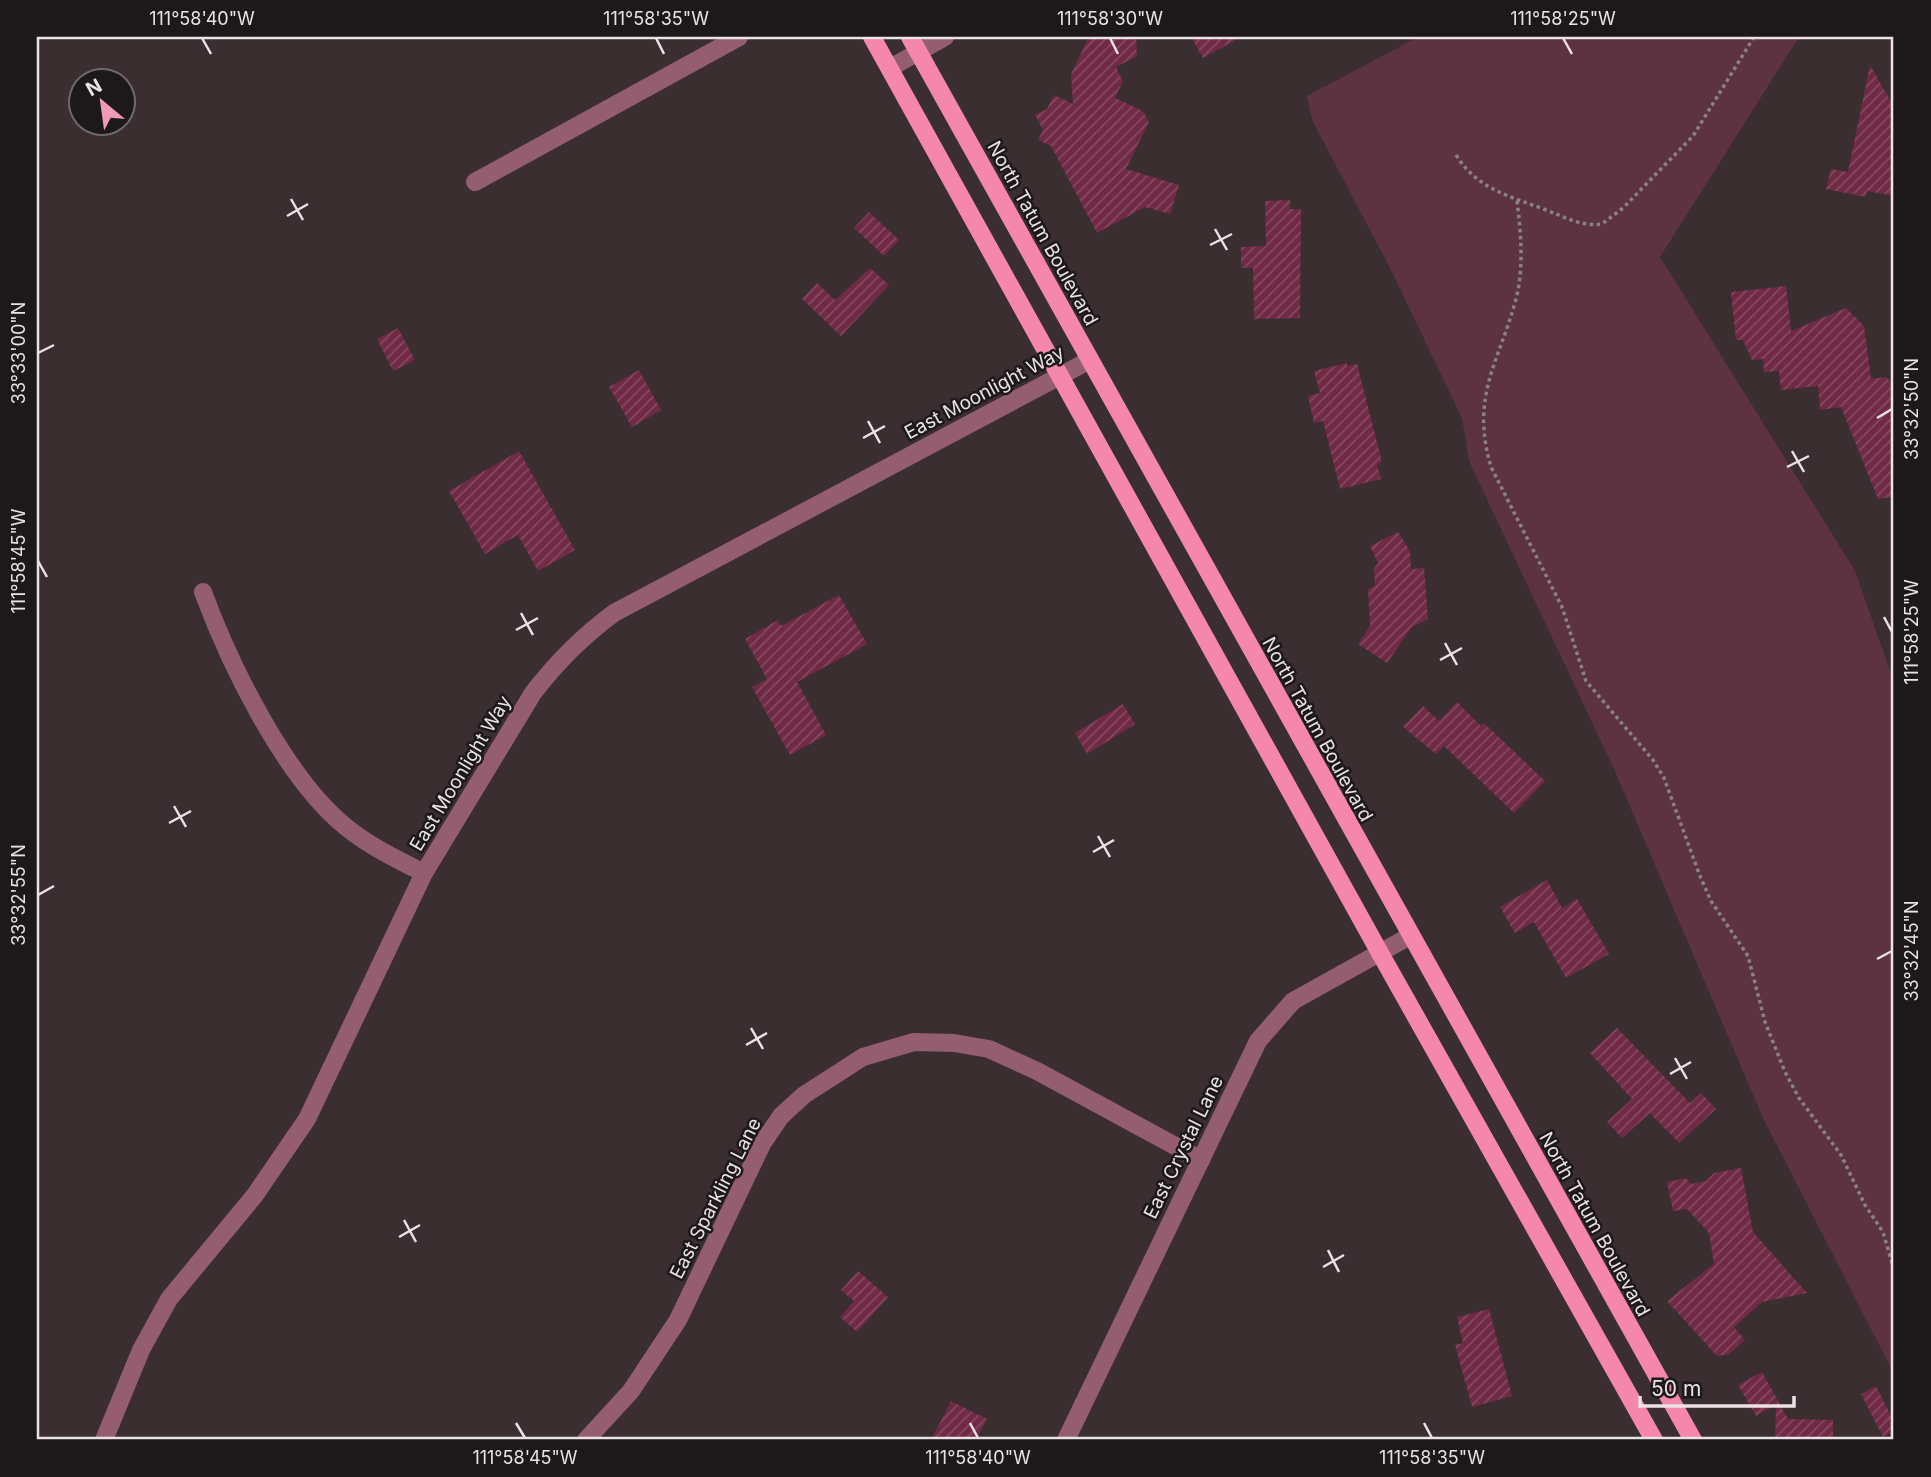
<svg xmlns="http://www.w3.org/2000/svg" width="1931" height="1477" font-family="Inter,sans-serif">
<defs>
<pattern id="building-hatch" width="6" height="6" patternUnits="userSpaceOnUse" patternTransform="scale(1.75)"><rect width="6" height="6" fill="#702a45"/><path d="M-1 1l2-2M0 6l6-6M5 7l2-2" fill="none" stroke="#854960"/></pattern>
</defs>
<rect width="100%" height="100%" fill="#3a2e31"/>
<path fill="#5e3341" d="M 1418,37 L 1799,37 L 1660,257 L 1855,571 L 1894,682 L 1894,1374 L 1763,1118 L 1614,769 L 1469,461 L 1462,418 L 1389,266 L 1312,120 L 1307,96 Z"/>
<g fill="url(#building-hatch)">
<path d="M 1100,37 L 1136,37 L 1137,56 L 1116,67 L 1123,81 L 1115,98 L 1143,111 L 1149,122 L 1126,169 L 1179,185 L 1170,214 L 1145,207 L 1097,233 L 1051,146 L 1038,140 L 1043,130 L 1035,115 L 1047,109 L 1054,95 L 1073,104 L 1071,74 L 1088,39 Z"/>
<path d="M 1191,37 L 1241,37 L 1203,58 Z"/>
<path d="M 1870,65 L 1890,100 L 1894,101 L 1894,196 L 1867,191 L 1866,197 L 1826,189 L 1831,169 L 1848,172 Z"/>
<path d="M 1290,200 L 1290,209 L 1301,209 L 1300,318 L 1254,319 L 1253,268 L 1241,268 L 1241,247 L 1266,246 L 1265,201 Z"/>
<path d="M 869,212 L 899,240 L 884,256 L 854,228 Z"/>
<path d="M 870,268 L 889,285 L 841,336 L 802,299 L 817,283 L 835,300 Z"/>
<path d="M 1786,286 L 1791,331 L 1846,308 L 1864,326 L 1871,379 L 1886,377 L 1894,385 L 1894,420 L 1891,420 L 1894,497 L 1878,499 L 1841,407 L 1820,410 L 1818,386 L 1781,390 L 1779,371 L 1764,372 L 1763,359 L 1752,360 L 1743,340 L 1736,340 L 1731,292 Z"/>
<path d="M 398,328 L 415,360 L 393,371 L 377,339 Z"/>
<path d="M 1347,363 L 1347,366 L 1357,364 L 1382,462 L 1377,464 L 1381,479 L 1340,489 L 1323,421 L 1314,423 L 1308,396 L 1320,393 L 1314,371 Z"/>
<path d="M 639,370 L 661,410 L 632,427 L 609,387 Z"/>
<path d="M 519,451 L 575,550 L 538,571 L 518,535 L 485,554 L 449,491 Z"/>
<path d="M 1398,532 L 1410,551 L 1411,569 L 1424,568 L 1428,619 L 1412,627 L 1387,663 L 1358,644 L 1370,626 L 1368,589 L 1375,586 L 1374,569 L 1378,563 L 1370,546 Z"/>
<path d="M 839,595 L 867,644 L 797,682 L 826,735 L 790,755 L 752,687 L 767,679 L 745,639 L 778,620 L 781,626 Z"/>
<path d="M 1457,702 L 1481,726 L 1484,723 L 1545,781 L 1514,813 L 1444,746 L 1436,754 L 1403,727 L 1423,706 L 1439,721 Z"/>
<path d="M 1123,704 L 1135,724 L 1087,754 L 1075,733 Z"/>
<path d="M 1547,880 L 1562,908 L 1577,899 L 1609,954 L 1566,978 L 1534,922 L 1515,933 L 1500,907 Z"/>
<path d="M 1617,1028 L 1690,1103 L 1701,1093 L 1716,1109 L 1679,1143 L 1650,1113 L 1622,1138 L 1607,1122 L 1632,1099 L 1590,1053 Z"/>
<path d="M 1741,1168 L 1753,1232 L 1807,1293 L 1762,1302 L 1734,1327 L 1745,1340 L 1729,1354 L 1717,1356 L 1667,1301 L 1714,1264 L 1709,1233 L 1687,1209 L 1673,1211 L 1667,1182 L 1686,1178 L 1691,1184 L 1706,1181 L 1714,1173 Z"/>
<path d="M 858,1271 L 888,1297 L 857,1332 L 840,1317 L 854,1301 L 841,1290 Z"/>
<path d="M 1489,1309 L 1512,1396 L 1472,1407 L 1455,1345 L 1463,1343 L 1457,1317 Z"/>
<path d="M 1762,1372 L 1788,1419 L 1833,1420 L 1833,1440 L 1775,1440 L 1776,1405 L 1756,1416 L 1738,1385 Z"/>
<path d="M 1876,1386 L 1894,1422 L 1894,1432 L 1883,1437 L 1861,1394 Z"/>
<path d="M 951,1401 L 987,1419 L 976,1440 L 931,1440 Z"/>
</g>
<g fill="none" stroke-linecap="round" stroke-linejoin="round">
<g stroke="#8b8183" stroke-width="3.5" stroke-dasharray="3.5 3.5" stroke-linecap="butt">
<path d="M 1456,155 C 1478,190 1510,196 1546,210 C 1565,217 1581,227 1602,224 L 1623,208 L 1693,136 L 1754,37"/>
<path d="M 1517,201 C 1521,232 1524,269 1516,299 C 1499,363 1470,395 1491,467 L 1562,607 L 1586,681 L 1653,760 L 1664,778 L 1700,876 L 1711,901 L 1748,956 L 1765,1022 L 1785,1072 L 1799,1098 L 1841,1155 L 1865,1205 L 1883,1232 L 1894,1270"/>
</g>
<g stroke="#945e70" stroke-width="18">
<path d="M 890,68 L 945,37"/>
<path d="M 475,182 L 739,37"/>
<path d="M 203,592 C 230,665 285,778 346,827 C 369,846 398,860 424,873"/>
<path d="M 104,1440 L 141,1350 L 169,1299 L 255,1195 L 307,1119 L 424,873 L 533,693 C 556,663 583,636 614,613 L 1090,360"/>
<path d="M 586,1440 L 631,1391 L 678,1320 L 762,1144 L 781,1116 L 804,1095 L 863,1057 L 914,1042 L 954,1043 L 989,1049 L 1037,1071 L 1201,1160"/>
<path d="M 1066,1440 L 1258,1041 L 1293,1001 L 1410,936"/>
</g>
<g stroke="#f587ad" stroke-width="18">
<path d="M 872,37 L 1380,953 L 1654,1440"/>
<path d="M 910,37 L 1693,1440"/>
</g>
</g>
<path fill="none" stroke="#eae2e4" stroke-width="2.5" d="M 202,38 L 211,54M 656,38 L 664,54M 1110,38 L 1118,54M 1563,38 L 1572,54M 291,199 L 303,220M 287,216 L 308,204M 1215,229 L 1227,250M 1210,245 L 1232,234M 38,353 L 54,345M 1877,418 L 1892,409M 868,421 L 880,443M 863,438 L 885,426M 1792,451 L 1804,472M 1787,467 L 1809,456M 38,561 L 47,577M 521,613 L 533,635M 1884,617 L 1892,632M 516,630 L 538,618M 1445,643 L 1457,665M 1440,660 L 1462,648M 174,806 L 186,827M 169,823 L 191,811M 1098,836 L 1110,857M 1093,852 L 1114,840M 38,895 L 54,886M 1877,959 L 1892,951M 751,1028 L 763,1049M 746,1045 L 767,1033M 1675,1058 L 1687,1079M 1670,1074 L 1691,1062M 404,1220 L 416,1242M 399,1237 L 420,1225M 1328,1250 L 1339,1272M 1323,1267 L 1344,1255M 516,1423 L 525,1438M 970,1423 L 978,1438M 1424,1423 L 1432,1438"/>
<g text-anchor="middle" stroke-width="5" stroke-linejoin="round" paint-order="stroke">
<g font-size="19" fill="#eae2e4" stroke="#1d1819">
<text transform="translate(1043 233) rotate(61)" y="7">North Tatum Boulevard</text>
<text transform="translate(984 392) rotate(-28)" y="7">East Moonlight Way</text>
<text transform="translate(1318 729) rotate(61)" y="7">North Tatum Boulevard</text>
<text transform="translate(460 773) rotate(-59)" y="7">East Moonlight Way</text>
<text transform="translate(1183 1147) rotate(-64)" y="7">East Crystal Lane</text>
<text transform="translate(715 1198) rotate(-63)" y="7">East Sparkling Lane</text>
<text transform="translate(1595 1224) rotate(61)" y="7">North Tatum Boulevard</text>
</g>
</g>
<rect width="1931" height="1477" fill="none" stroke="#1d1819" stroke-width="77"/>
<g transform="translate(102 102) rotate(331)"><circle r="33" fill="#1d1819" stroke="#6f696a" stroke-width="2"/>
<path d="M0-5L12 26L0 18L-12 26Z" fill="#f09ab6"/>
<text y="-10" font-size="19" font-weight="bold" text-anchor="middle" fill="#eae2e4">N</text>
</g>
<path d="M1640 1396v10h154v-10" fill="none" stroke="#eae2e4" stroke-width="3.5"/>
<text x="1651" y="1396" font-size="21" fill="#eae2e4" stroke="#1d1819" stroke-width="5" paint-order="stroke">50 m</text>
<rect x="38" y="38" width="1854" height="1400" fill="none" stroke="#eae2e4" stroke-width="2.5"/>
<g font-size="18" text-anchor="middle" fill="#eae2e4">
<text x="202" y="25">111°58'40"W</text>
<text x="656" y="25">111°58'35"W</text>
<text x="1110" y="25">111°58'30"W</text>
<text x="1563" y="25">111°58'25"W</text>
<text transform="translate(19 353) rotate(-90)" y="6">33°33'00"N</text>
<text transform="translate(1912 409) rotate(-90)" y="6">33°32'50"N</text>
<text transform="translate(19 561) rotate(-90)" y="6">111°58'45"W</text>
<text transform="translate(1912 632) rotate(-90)" y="6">111°58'25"W</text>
<text transform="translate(19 895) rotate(-90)" y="6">33°32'55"N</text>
<text transform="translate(1912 951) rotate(-90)" y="6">33°32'45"N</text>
<text x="525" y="1464">111°58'45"W</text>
<text x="978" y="1464">111°58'40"W</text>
<text x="1432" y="1464">111°58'35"W</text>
</g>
</svg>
